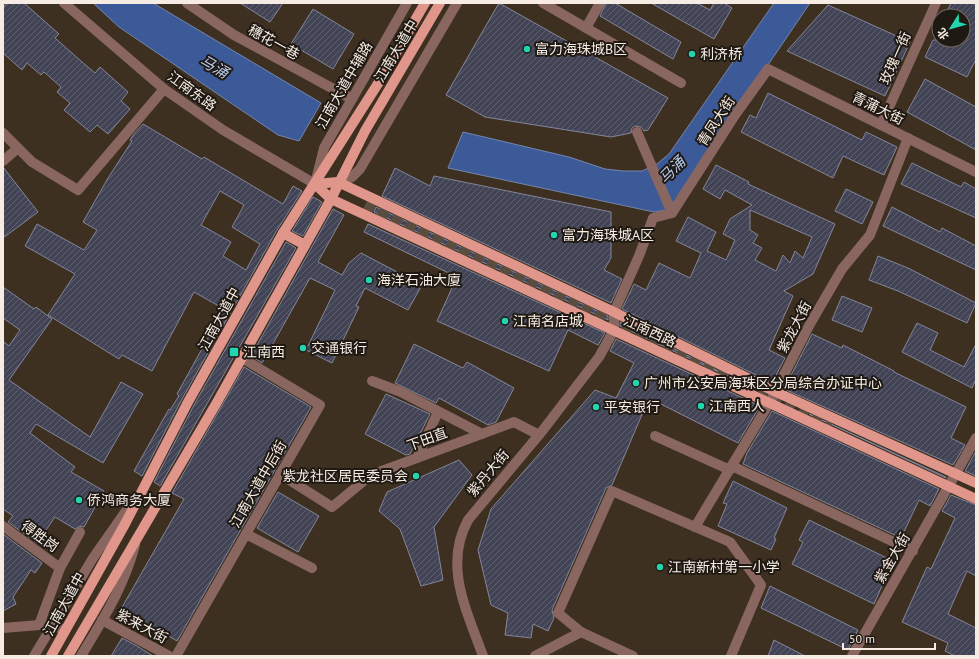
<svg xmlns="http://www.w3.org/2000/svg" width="979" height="659" font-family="'PT Sans','Noto Sans SC',sans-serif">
<defs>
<pattern id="building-hatch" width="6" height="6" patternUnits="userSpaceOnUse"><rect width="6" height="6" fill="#424456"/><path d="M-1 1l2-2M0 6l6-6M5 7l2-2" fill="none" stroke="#5e5f6e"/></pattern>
</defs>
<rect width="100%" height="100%" fill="#3e3021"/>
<g fill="#3c5a98" stroke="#7486ae">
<path d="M 93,3 L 153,3 L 321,103 L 299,141 L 278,135 L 119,27 Z"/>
<path d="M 774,3 L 810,3 L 679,196 L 666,210 L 654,212 L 448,168 L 463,132 L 569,157 L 605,169 L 623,171 L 642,171 L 657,164 L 669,154 Z"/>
</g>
<g fill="url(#building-hatch)" stroke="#83859a" fill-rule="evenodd">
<path d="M 7,3 L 24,3 L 59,34 L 55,38 L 82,62 L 95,73 L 100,67 L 128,92 L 121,101 L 130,109 L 108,134 L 97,125 L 90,132 L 64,110 L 70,103 L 57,92 L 61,87 L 44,72 L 41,75 L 27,63 L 22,70 L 3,53 L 3,8 Z"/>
<path d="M 240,3 L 283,3 L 270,22 Z"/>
<path d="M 499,3 L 668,98 L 648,130 L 644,131 L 641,127 L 635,126 L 632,128 L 631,133 L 611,137 L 485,117 L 446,95 Z"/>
<path d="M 606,3 L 615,3 L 681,42 L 673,59 L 600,16 Z"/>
<path d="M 651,3 L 697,3 L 710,10 L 714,3 L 724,3 L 732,8 L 714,39 Z"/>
<path d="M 951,3 L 976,3 L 976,59 L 967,77 L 925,57 L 933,40 L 963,40 L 963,16 L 945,16 Z"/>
<path d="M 828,5 L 910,42 L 885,96 L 787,51 Z"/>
<path d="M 313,9 L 354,34 L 333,69 L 291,44 Z"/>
<path d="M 925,79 L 976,107 L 976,150 L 907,112 Z"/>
<path d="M 768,93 L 862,140 L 866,132 L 897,147 L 884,175 L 843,156 L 833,178 L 741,132 L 750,115 L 756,118 Z"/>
<path d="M 143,124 L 202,159 L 204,157 L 283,204 L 293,186 L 302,191 L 277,230 L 182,399 L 142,476 L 134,471 L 169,409 L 170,410 L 179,396 L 177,394 L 224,309 L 194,292 L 152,371 L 122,355 L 119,359 L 48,315 L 75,274 L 25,246 L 37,224 L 84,250 L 97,230 L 83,222 L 108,178 L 132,141 L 130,140 L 134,134 ZM 220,191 L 244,205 L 232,227 L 260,244 L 246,270 L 223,256 L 231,242 L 201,225 Z"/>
<path d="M 912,163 L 961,187 L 964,182 L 976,189 L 976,218 L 901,184 Z"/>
<path d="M 716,165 L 749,182 L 748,184 L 835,224 L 813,274 L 784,291 L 793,296 L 769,350 L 785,358 L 772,383 L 622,309 L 634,284 L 646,290 L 659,263 L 690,278 L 701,253 L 676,241 L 688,217 L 716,232 L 707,251 L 726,260 L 735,240 L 723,234 L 730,219 L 752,205 L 725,190 L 720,199 L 703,189 ZM 750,210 L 812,237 L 803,258 L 795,251 L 790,263 L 783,255 L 776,271 L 755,260 L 762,248 L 753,243 L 758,235 L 750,230 Z"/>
<path d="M 3,167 L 38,212 L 3,238 Z"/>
<path d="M 395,168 L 430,186 L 434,176 L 611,212 L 611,258 L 604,270 L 622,279 L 611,303 L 382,196 Z"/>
<path d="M 846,189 L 873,202 L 862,224 L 835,211 Z"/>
<path d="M 313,197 L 322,202 L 303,236 L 292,231 Z"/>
<path d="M 376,207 L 608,316 L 608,320 L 374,212 Z"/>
<path d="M 892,207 L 940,232 L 942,228 L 976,246 L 976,270 L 883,226 Z"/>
<path d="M 333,209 L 344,215 L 318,262 L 342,275 L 349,263 L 361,253 L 422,285 L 408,310 L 365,288 L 356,306 L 359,307 L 332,363 L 306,350 L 335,290 L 310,278 L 262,363 L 251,356 Z"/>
<path d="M 368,224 L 605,333 L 598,345 L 568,330 L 549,371 L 437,321 L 457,277 L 364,232 Z"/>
<path d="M 286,242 L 296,248 L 160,486 L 154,482 L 194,405 Z"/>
<path d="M 878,256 L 908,268 L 976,303 L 967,323 L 898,291 L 869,280 Z"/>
<path d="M 3,287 L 34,309 L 36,307 L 52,319 L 9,380 L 90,437 L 121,382 L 143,394 L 103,463 L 36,424 L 30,433 L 75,467 L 71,472 L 104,491 L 84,527 L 80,526 L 75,529 L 55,517 L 37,543 L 8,522 L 13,516 L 3,509 L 3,341 L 9,346 L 20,330 L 3,318 Z"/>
<path d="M 842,296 L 872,308 L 862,332 L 832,320 Z"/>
<path d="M 620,322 L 761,392 L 620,326 Z"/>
<path d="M 917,323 L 938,333 L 930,350 L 964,367 L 976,344 L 976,379 L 972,388 L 902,352 Z"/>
<path d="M 812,334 L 842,348 L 843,345 L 894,371 L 894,372 L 966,407 L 951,438 L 965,445 L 953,465 L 784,389 Z"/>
<path d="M 616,339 L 760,406 L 738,443 L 649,398 L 612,485 L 606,488 L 552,610 L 554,618 L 548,631 L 533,624 L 531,638 L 505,635 L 508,613 L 491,605 L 478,550 L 491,509 L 595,390 L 616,398 L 634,363 L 610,351 Z"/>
<path d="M 414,344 L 463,368 L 467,362 L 514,388 L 496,422 L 488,425 L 439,398 L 436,403 L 395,383 Z"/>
<path d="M 244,367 L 311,407 L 177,641 L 121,609 L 184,499 L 172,493 Z"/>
<path d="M 386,394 L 430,414 L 410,454 L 406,455 L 365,434 Z"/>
<path d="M 772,411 L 939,489 L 930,506 L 919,500 L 901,538 L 743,464 L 747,453 Z"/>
<path d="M 809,414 L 946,477 L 946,478 Z"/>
<path d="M 976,451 L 976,476 L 965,471 Z"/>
<path d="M 459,460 L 472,475 L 434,527 L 443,580 L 421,586 L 400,529 L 379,511 L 387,492 Z"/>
<path d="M 733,481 L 787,508 L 774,538 L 776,539 L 771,550 L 718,526 L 727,504 L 723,503 Z"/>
<path d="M 278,492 L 319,516 L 298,552 L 257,528 Z"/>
<path d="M 951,495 L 976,505 L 976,576 L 967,571 L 948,614 L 976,628 L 976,656 L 955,656 L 945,651 L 948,643 L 902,622 L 927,567 L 931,569 L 955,518 L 942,511 Z"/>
<path d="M 809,520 L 893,561 L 874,604 L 792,564 L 803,542 L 799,540 Z"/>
<path d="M 3,534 L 42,563 L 35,573 L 31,570 L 13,597 L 16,604 L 3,611 Z"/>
<path d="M 770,586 L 858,630 L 848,650 L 761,608 Z"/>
<path d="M 122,638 L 137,646 L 153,656 L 111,656 Z"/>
<path d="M 774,640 L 805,656 L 768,656 Z"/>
</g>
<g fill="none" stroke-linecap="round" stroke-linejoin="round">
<path stroke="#5a4c3e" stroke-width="10" stroke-dasharray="10 5" stroke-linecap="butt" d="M 365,205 L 831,426"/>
<g stroke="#8a6660" stroke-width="10">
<path d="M 64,3 L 164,89 L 223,130 L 315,184 L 324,148 L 407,3"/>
<path d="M 187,3 L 234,35 L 352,99"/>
<path d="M 543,3 L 681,83"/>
<path d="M 586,28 L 600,3"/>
<path d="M 881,125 L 936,3"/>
<path d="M 637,132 L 672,213"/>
<path d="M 3,133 L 32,162 L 78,190 L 164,89"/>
<path d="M 3,161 L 18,148"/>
<path d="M 338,182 L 352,177 L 360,169 L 457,3"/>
<path d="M 372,381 L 401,392 L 482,434"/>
<path d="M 655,436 L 730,470"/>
<path d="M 417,458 L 438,412"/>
<path d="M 732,466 L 913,551"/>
<path d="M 280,474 L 332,507 L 371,475 L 514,422 L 539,435"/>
<path d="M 3,526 L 60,568"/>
<path d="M 695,527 L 770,402 L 810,324 L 842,269 L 870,235 L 908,138"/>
<path d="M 246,534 L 312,568"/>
<path d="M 102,620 L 169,656"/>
<path d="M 39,625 L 60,568 L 80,532"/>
<path d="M 3,628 L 52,624 L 65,631"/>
<path d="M 34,656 L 93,558 L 133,501"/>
<path d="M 81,656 C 103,619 124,587 135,545"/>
<path d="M 176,656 L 320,405 L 242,358"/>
<path d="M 483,656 C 467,611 443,566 468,520 L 543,430 L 599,357 L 614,330 L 614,312 L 639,256 L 653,218 L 672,213 L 735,115 L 768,69 L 976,172"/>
<path d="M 535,656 L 581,632"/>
<path d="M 633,656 L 581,632 L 558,613 L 612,491 L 730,542 L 761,585 L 731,656"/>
<path d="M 852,656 L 976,438"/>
</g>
<g stroke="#e0968b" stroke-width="10">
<path d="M 315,184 L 331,199 L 976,499"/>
<path d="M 315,184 L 338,182 L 614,312 L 776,392 L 976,483"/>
<path d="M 283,233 L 305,245"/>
<path d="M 51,656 L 125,524 L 188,402 L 283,233 L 379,82 L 425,3"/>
<path d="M 68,656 L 216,404 L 331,199 L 365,131 L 440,3"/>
</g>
</g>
<g fill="#23d5af" stroke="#1f1913" stroke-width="1.5">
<circle cx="527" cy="49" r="4"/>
<circle cx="692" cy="54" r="4"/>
<circle cx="554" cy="235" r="4"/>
<circle cx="369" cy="280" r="4"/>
<circle cx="505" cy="321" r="4"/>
<circle cx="303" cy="348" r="4"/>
<rect x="229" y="347" width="10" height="10" rx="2"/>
<circle cx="636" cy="383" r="4"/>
<circle cx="701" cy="406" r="4"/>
<circle cx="596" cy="407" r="4"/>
<circle cx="416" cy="476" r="4"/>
<circle cx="79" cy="500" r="4"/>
<circle cx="660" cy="567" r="4"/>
</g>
<g text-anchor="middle" stroke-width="4" stroke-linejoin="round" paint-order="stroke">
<g font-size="14" fill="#f6ece3" stroke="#1f1913">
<text transform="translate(274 42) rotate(29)" y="5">穗花一巷</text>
<text transform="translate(396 51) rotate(-59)" y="5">江南大道中</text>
<text transform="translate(895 58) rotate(-66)" y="5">玫瑰一街</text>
<text transform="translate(344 85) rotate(-60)" y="5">江南大道中辅路</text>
<text transform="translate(192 91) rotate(36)" y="5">江南东路</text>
<text transform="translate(878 108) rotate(26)" y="5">青蒲大街</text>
<text transform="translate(716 121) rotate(-57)" y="5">青凤大街</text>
<text transform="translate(219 319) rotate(-61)" y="5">江南大道中</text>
<text transform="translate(794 327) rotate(-62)" y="5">紫龙大街</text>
<text transform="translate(650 331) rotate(25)" y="5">江南西路</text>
<text transform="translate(427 439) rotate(-20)" y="5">下田直</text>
<text transform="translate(488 473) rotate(-50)" y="5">紫丹大街</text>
<text transform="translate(258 484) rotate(-60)" y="5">江南大道中后街</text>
<text transform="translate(40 536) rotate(36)" y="5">得胜岗</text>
<text transform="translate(892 558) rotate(-60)" y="5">紫金大街</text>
<text transform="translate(64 604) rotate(-61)" y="5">江南大道中</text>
<text transform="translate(142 626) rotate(28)" y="5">紫来大街</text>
</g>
<g font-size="14" fill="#f6ece3" stroke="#1f1913" text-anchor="start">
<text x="535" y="54">富力海珠城B区</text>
<text x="700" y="59">利济桥</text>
<text x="562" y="240">富力海珠城A区</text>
<text x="377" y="285">海洋石油大廈</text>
<text x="513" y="326">江南名店城</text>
<text x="311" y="353">交通银行</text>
<text x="243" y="357">江南西</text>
<text x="644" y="388">广州市公安局海珠区分局综合办证中心</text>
<text x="709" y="411">江南西人</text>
<text x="604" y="412">平安银行</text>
<text x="408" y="481" text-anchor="end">紫龙社区居民委员会</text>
<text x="87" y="505">侨鸿商务大厦</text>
<text x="668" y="572">江南新村第一小学</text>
</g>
<g font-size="15" font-style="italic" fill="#b8cbef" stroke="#1f1913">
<text transform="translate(214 67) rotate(30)" y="5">马涌</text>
<text transform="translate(672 170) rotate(-45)" y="5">马涌</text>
</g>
</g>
<rect width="979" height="659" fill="none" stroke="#f6ece3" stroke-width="8"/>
<g transform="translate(951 28) rotate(233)"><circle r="19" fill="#1f1913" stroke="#756d66"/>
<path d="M0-3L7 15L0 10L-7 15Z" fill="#23d5af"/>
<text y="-6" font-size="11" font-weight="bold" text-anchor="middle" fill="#f6ece3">北</text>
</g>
<path d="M843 643v6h92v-6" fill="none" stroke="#f6ece3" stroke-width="2"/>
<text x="849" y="643" font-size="12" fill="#f6ece3" stroke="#1f1913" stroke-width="3" paint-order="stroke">50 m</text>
</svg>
